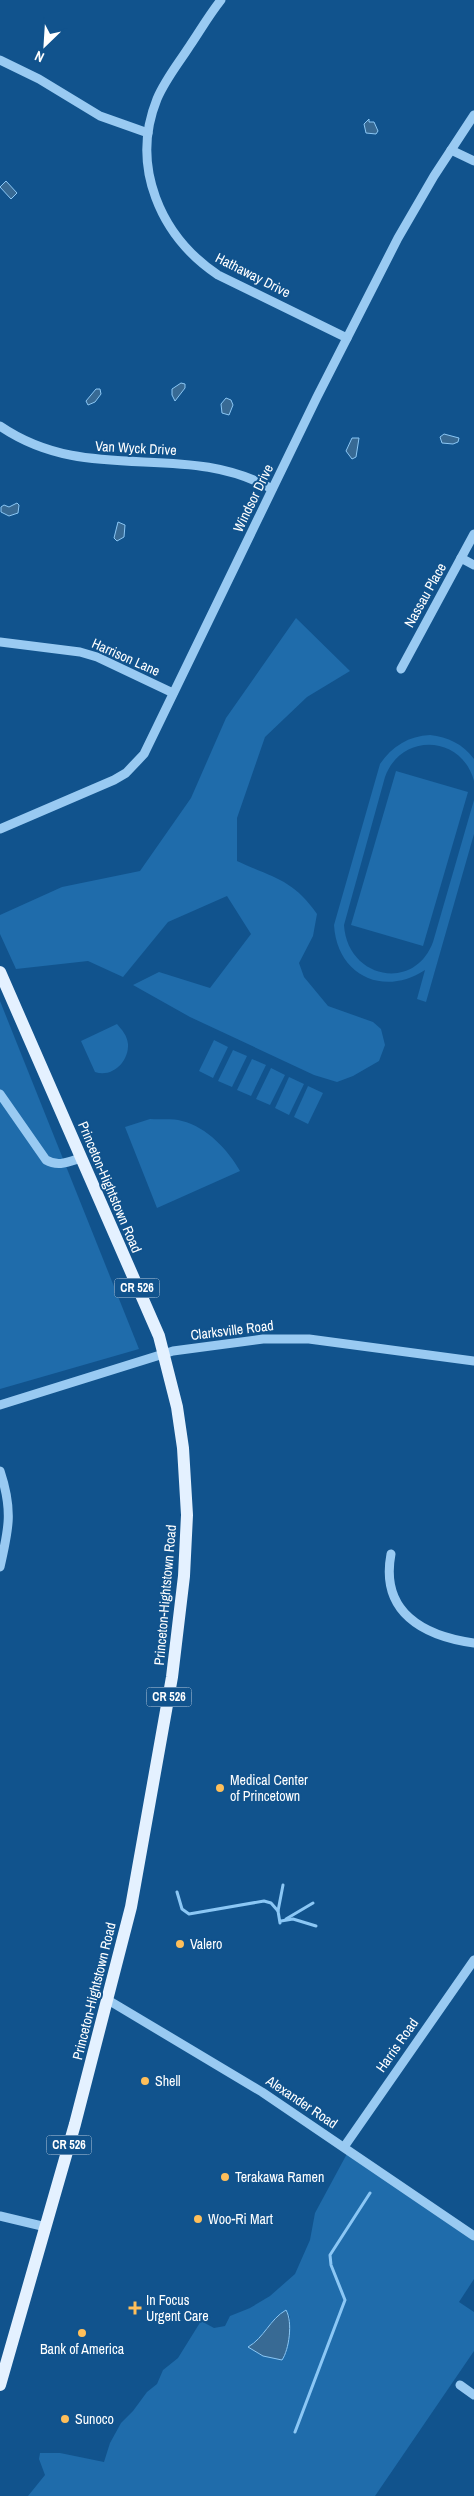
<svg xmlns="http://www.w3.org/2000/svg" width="474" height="2496" font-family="'Archivo Narrow',sans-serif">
<rect width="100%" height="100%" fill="#11538d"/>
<g fill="#1f6cab" fill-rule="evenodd">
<path d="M 296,618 L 350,671 L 307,697 L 265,737 L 237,818 L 237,861 C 273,878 293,879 317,914 L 313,936 L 299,963 L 304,977 L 328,1006 L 373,1022 L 381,1029 L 385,1045 L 379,1061 L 353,1076 L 337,1082 L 314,1075 L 190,1017 L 133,985 L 159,972 L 210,988 L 251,934 L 227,896 L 168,922 L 123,977 L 88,961 L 16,969 L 0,934 L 0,915 L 62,887 L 140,871 L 191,798 L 226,718 Z"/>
<path d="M 430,735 C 448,737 463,744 474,759 L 474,781 C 462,735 401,732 385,777 L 344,925 C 347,978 414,993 433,942 L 474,800 L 474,834 L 426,1002 L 417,999 L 425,970 C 384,997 337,976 334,925 L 380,764 C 392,746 409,736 430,735 Z"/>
<path d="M 396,771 L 468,792 L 423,946 L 351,925 Z"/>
<path d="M 0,1001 L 139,1349 L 0,1389 Z"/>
<path d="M 117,1024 C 122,1030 127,1035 128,1044 C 129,1062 112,1078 95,1072 L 81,1041 Z"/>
<path d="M 214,1040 L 228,1047 L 213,1078 L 199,1071 Z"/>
<path d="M 233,1050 L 247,1056 L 232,1087 L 218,1081 Z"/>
<path d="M 252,1059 L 266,1065 L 251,1096 L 237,1090 Z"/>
<path d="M 271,1068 L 285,1075 L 270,1105 L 256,1099 Z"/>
<path d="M 289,1077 L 304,1084 L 289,1115 L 275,1108 Z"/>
<path d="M 308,1086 L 323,1093 L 308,1124 L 294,1117 Z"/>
<path d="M 150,1119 C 160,1120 172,1118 182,1121 C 207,1127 228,1150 240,1171 L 157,1208 L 125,1127 Z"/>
<path d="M 349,2150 L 474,2236 L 474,2279 L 459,2302 L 474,2312 L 474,2351 L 375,2496 L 28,2496 L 45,2475 L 39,2459 L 40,2453 L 60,2453 L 104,2462 L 110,2443 L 121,2423 L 133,2411 L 147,2392 L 157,2384 L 163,2370 L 178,2358 L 201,2321 L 214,2328 L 225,2326 L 230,2316 L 250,2308 L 270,2296 L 295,2274 L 310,2240 L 315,2213 ZM 286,2311 L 290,2317 L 286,2354 L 249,2346 C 264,2338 270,2318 286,2311 Z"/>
</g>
<g fill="#386a94" stroke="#8bc7f5">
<path d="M 369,119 L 369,122 L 374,122 L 378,131 L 376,134 L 366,133 L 364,124 Z"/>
<path d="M 6,181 L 17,193 L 11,199 L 0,187 Z"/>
<path d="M 181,383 L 185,384 L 185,388 L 175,401 L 172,395 L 172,389 Z"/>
<path d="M 96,389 L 100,389 L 101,394 L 95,402 L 88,405 L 86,401 Z"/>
<path d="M 226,398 L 231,400 L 233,405 L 229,415 L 222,413 L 221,404 Z"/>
<path d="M 444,434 L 459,438 L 458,442 L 453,444 L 442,443 L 440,437 Z"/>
<path d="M 352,438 L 359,438 L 356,457 L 352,459 L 346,451 Z"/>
<path d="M 17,503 L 19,505 L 18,513 L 9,516 L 1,512 L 1,507 L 4,505 L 9,507 Z"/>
<path d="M 118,522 L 125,525 L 124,537 L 117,541 L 114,538 Z"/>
<path d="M 286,2310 C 293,2322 289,2350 282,2360 L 263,2356 L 248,2347 C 264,2338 270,2319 286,2310 Z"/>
</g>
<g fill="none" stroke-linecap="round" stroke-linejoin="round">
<g stroke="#8bc7f5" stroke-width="3">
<path d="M 177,1892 L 182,1909 L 189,1914 L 264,1901 L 271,1903 L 278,1911"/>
<path d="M 286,1919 L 313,1903"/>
<path d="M 281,1921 L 293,1919 L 316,1926"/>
<path d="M 280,1923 L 278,1911 L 283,1885"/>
<path d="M 295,2432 L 345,2300 L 331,2265 L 330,2255 L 370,2193"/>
</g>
<g stroke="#99caf2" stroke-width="9">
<path d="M 221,0 C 209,15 200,31 189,47 C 178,64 165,80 157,99 C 130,166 160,236 218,275 L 347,338"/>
<path d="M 0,60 L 39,79 L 100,116 L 148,133"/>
<path d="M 451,150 L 474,161"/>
<path d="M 0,426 C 89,487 184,439 272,489"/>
<path d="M 461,558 L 474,565"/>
<path d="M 0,642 L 80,652 L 97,657 L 173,693"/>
<path d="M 401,669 L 474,534"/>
<path d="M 0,829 L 114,780 L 126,773 L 144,754 L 317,397 L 398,238 L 434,176 L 474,115"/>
<path d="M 0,1094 L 46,1160 C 58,1167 68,1162 81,1158"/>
<path d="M 0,1405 L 173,1351 L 263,1339 L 309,1339 L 474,1361"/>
<path d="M 0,1471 C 13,1510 9,1528 0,1567"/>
<path d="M 391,1554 C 380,1612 423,1636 474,1643"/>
<path d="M 108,2000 L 262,2092 L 474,2236"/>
<path d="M 344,2147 L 474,1960"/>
<path d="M 0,2216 L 46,2227"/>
<path d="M 460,2385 L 474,2395"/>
</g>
<path stroke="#e4f1ff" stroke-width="12" d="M 0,972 L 159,1336 L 177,1407 L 183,1448 L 187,1515 L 184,1576 L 172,1677 L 131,1907 L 75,2124 L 0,2385"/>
</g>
<g fill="#ffbf5a" stroke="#11538d" stroke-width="2">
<circle cx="220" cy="1788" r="5"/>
<circle cx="180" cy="1944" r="5"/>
<circle cx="145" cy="2081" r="5"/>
<circle cx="225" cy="2177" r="5"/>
<circle cx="198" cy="2219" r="5"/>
<path d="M132.5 2300.5h5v5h5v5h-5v5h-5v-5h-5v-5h5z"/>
<circle cx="82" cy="2333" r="5"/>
<circle cx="65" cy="2419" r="5"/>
</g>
<g text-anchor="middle" stroke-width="4" stroke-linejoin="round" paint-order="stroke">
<g fill="#11538d" stroke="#b8cbdd" stroke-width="1">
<rect x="114.5" y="1278.5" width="45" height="19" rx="4"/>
<rect x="146.5" y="1687.5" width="45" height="19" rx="4"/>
<rect x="46.5" y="2135.5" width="45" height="19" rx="4"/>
</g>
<g font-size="12" font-weight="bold" fill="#fff">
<text x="137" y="1292">CR 526</text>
<text x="169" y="1701">CR 526</text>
<text x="69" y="2149">CR 526</text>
</g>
<g font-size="14" fill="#fff" stroke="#11538d">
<text transform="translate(253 275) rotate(27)" y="5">Hathaway Drive</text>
<text transform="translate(136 448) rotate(3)" y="5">Van Wyck Drive</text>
<text transform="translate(253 498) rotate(-64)" y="5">Windsor Drive</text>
<text transform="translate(425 595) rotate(-61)" y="5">Nassau Place</text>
<text transform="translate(126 657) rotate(24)" y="5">Harrison Lane</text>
<text transform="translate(110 1187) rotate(67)" y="5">Princeton-Hightstown Road</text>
<text transform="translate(232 1330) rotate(-7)" y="5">Clarksville Road</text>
<text transform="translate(165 1595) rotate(-85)" y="5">Princeton-Hightstown Road</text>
<text transform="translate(94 1991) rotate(-76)" y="5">Princeton-Hightstown Road</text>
<text transform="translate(397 2045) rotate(-55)" y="5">Harris Road</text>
<text transform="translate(302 2102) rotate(34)" y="5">Alexander Road</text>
</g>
<g font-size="14" fill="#fff" stroke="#11538d" text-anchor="start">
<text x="230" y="1785">Medical Center<tspan x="230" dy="16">of Princetown</tspan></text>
<text x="190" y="1949">Valero</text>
<text x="155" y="2086">Shell</text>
<text x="235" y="2182">Terakawa Ramen</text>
<text x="208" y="2224">Woo-Ri Mart</text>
<text x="146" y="2305">In Focus<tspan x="146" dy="16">Urgent Care</tspan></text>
<text x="82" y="2354" text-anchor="middle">Bank of America</text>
<text x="75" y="2424">Sunoco</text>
</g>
</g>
<g transform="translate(45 45) rotate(205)" stroke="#11538d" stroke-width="4" paint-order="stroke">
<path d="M0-4L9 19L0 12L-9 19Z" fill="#ffffff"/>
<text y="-8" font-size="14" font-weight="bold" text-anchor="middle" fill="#ffffff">N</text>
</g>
</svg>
